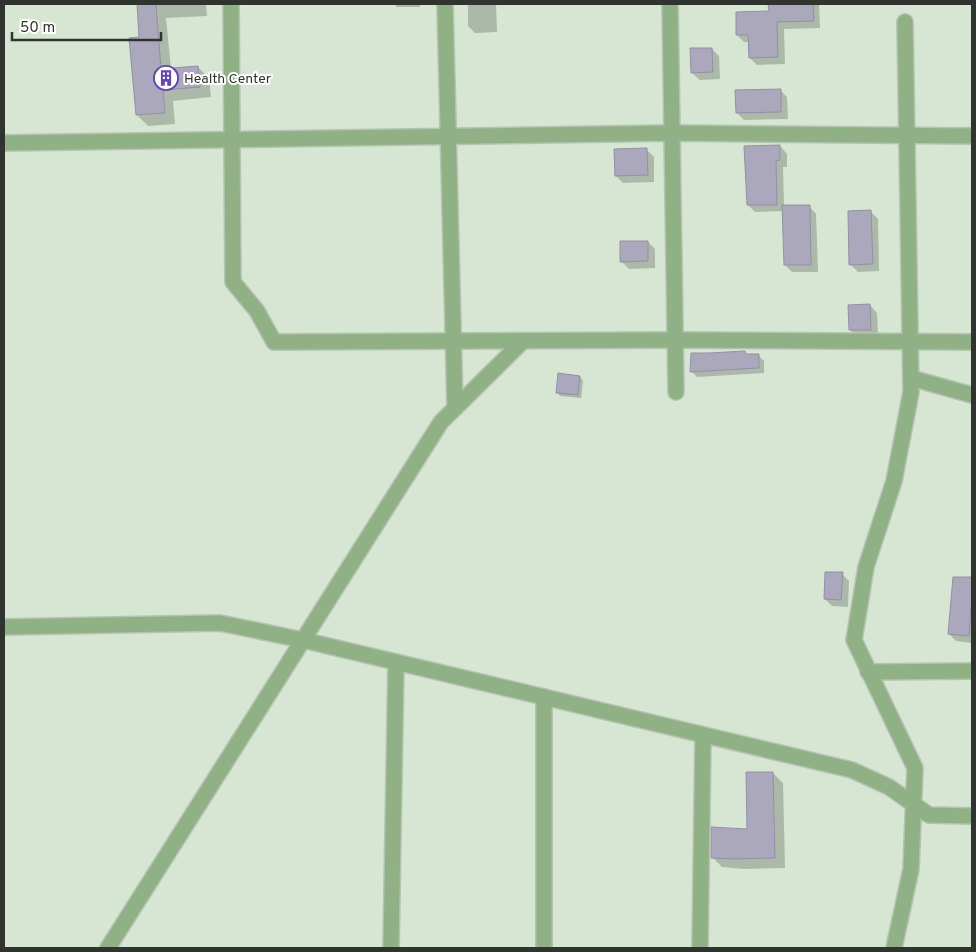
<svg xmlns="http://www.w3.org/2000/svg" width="976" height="952" font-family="Overpass,sans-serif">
<rect width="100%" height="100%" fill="#d7e6d2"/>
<g fill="#0003">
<path d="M 138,4 L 206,4 L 207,16 L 166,18 L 171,69 L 198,67 L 209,78 L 211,97 L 173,101 L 175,124 L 148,126 L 137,115 L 140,38 Z"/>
<path d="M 394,4 L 420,4 L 420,7 L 397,7 Z"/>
<path d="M 468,4 L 496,4 L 497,32 L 475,33 L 468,26 Z"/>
<path d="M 770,4 L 819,4 L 820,28 L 784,29 L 785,64 L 757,65 L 750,58 L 750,42 L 744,42 L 737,35 L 770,12 Z"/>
<path d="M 712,49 L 719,56 L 720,79 L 700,80 L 692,73 Z"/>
<path d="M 780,90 L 787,97 L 788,119 L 744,120 L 737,113 Z"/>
<path d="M 780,146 L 787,154 L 787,167 L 783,167 L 784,207 L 809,206 L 816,214 L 818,272 L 792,272 L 785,265 L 784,211 L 755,212 L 748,205 Z"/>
<path d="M 646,149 L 654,157 L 654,182 L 623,183 L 616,176 Z"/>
<path d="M 871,212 L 878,219 L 879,271 L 858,272 L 850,264 Z"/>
<path d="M 648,242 L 655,249 L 655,268 L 629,269 L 621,261 Z"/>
<path d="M 870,305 L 877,313 L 878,337 L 858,337 L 850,330 Z"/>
<path d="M 745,352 L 747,355 L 758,355 L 764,361 L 764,373 L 697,377 L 692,372 Z"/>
<path d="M 580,377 L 583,381 L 581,398 L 560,396 L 557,392 Z"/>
<path d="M 842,574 L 849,581 L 848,607 L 832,606 L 825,599 Z"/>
<path d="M 954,578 L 972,578 L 972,643 L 956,641 L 949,634 Z"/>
<path d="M 773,773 L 783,783 L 785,868 L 743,869 L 722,867 L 712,857 L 748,830 Z"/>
</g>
<g fill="#aba8be" stroke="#9390a5">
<path d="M 137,4 L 156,4 L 161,69 L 198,66 L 200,87 L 163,90 L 165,113 L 136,115 L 129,38 L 139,37 Z"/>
<path d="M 768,4 L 813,4 L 814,21 L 777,22 L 778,57 L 749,58 L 748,35 L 736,35 L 736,12 L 769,11 Z"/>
<path d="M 690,48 L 712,48 L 713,72 L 691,73 Z"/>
<path d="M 781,89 L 781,112 L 736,113 L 735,90 Z"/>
<path d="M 780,145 L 780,160 L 776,161 L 777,205 L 747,205 L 744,146 Z"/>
<path d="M 647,148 L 648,175 L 615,176 L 614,149 Z"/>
<path d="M 782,205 L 810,205 L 811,265 L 784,265 Z"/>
<path d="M 871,210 L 873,264 L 849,265 L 848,211 Z"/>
<path d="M 620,241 L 648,241 L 648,261 L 620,262 Z"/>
<path d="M 870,304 L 871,330 L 849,330 L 848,305 Z"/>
<path d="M 745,351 L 746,354 L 759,354 L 759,368 L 690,372 L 691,353 L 709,353 Z"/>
<path d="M 558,373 L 580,376 L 578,395 L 556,393 Z"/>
<path d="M 825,572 L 843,572 L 841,600 L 824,599 Z"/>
<path d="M 953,577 L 972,577 L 972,607 L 971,607 L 969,636 L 948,634 Z"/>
<path d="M 746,772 L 773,772 L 775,858 L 732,859 L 711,858 L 711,827 L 747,829 Z"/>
</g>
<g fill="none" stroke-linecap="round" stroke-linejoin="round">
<defs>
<g id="street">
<path d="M 231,4 L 233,282 L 257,311 L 274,342 L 676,340 L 972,342"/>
<path d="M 445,4 L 455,408"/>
<path d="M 670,4 L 676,392"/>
<path d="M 4,143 L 672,133 L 972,136"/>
<path d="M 911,378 L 972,395"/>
<path d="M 4,627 L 220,623 L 303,640 L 852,770 L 889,787 L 929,815 L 972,816"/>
<path d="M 868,672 L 972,671"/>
<path d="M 108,948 L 441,422 L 523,341"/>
<path d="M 391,948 L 396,662"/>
<path d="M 544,948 L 544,697"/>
<path d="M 700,948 L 703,735"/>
<path d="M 894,948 L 911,869 L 915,768 L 854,640 L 866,567 L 894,481 L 911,392 L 905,22"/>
</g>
</defs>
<use href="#street" stroke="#b5c3b1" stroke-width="18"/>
<use href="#street" stroke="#90b086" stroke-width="15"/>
</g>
<defs>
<symbol id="building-ring" viewBox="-11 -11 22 22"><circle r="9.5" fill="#fff" stroke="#6342ba" stroke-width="1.5"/><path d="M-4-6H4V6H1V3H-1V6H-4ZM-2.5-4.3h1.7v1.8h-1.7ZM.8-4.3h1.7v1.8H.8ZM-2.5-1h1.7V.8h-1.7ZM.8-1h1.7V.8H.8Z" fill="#6342ba"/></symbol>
</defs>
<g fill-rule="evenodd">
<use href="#building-ring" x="152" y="64" width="28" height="28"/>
</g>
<g text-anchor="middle" stroke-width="4" stroke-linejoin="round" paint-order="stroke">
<g font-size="14" fill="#2f352e" stroke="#fff" text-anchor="start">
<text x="184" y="83">Health Center</text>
</g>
</g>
<rect width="976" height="952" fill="none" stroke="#2f352e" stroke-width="10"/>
<path d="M12 32v8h149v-8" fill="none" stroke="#2f352e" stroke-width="2.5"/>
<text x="20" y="32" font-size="15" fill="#2f352e" stroke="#ffffff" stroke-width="4" paint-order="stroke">50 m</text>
</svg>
